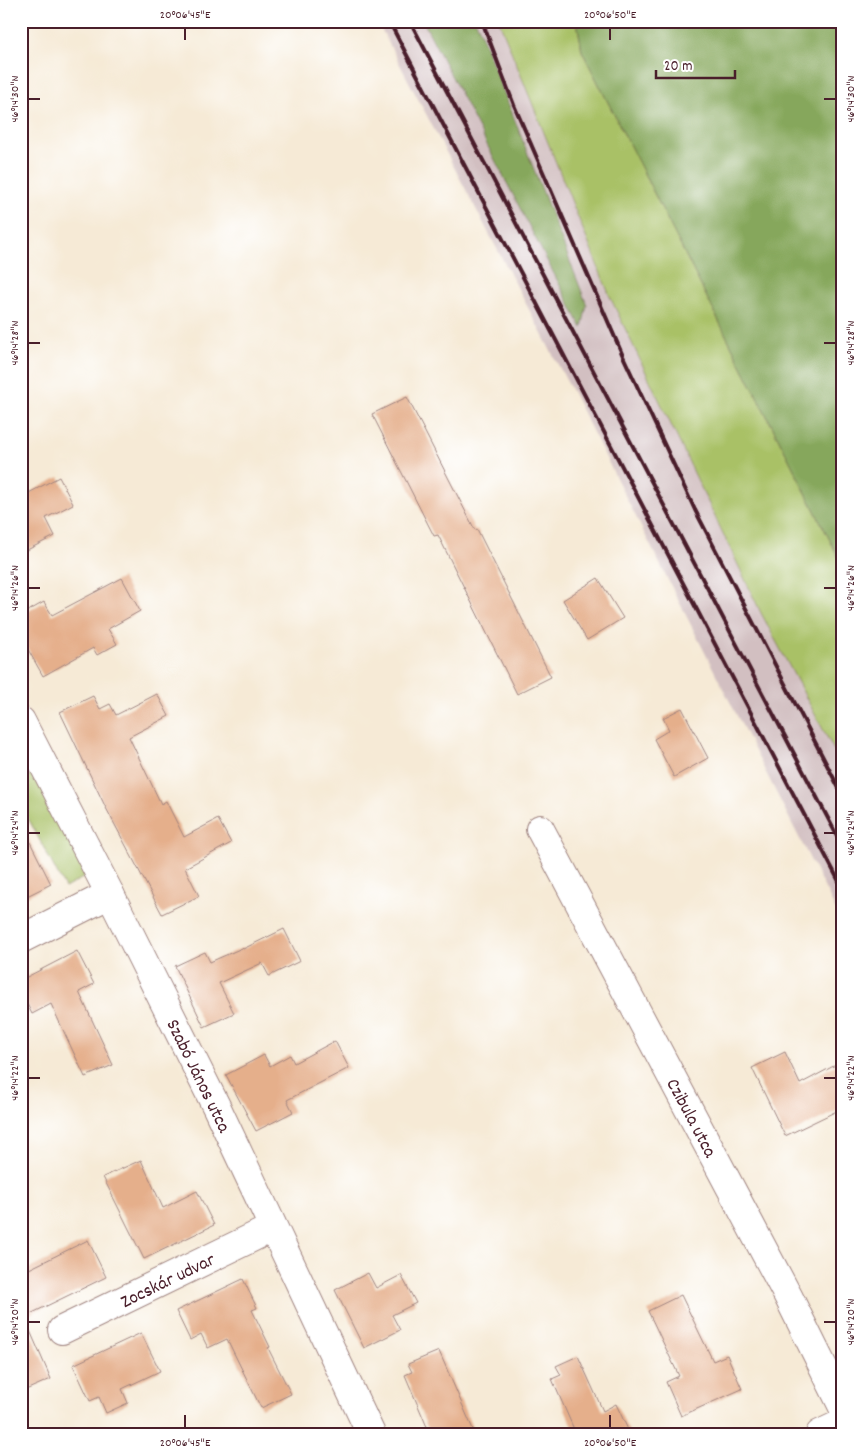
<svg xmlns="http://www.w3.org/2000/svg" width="864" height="1455" font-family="Dekko,sans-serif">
<rect width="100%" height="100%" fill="#fff"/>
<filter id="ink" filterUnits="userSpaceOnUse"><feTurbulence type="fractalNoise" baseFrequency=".02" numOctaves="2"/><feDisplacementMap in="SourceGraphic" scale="10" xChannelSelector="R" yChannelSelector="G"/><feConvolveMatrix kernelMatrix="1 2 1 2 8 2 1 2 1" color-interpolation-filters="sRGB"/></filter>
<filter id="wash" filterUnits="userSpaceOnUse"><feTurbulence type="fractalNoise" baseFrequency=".0096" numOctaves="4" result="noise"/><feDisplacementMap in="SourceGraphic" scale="20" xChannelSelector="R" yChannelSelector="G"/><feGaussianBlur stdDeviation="1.12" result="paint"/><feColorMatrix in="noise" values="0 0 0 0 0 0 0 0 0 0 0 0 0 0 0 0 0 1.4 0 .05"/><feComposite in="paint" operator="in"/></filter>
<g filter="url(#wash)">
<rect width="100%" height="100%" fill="#f6ead6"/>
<path fill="#d2bfc1" d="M 377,21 L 423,21 L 582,327 L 587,305 L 476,21 L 499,21 L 611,299 L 761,613 L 843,767 L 843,924 L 574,395 Z"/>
<g fill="#a9c166" stroke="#7a7048">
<path d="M 499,21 L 577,21 L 582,51 L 843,566 L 843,767 L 761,613 L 611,299 Z"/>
<path d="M 38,770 L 88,875 L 65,888 L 21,805 L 21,781 Z"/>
</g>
<g fill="#86a75b" stroke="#686343">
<path d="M 423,21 L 476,21 L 587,305 L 582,328 Z"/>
<path d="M 577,21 L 843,21 L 843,566 L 582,51 Z"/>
</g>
<g id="blocks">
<g fill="#e5af8b">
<path d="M 407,397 L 475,530 L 477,529 L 551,677 L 517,694 L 438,535 L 434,536 L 372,414 Z"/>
<path d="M 59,477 L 73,504 L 46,518 L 55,536 L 21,553 L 21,497 Z"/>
<path d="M 122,578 L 140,611 L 108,629 L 117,644 L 97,655 L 93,648 L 43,676 L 21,637 L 21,615 L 44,602 L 52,615 Z"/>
<path d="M 598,578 L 623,618 L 587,640 L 563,600 Z"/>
<path d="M 157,694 L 169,716 L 129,737 L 161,804 L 166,801 L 184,837 L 218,819 L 231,843 L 185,868 L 199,896 L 162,914 L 105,806 L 60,712 L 93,696 L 100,709 L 110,704 L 116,715 Z"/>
<path d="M 682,708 L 708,758 L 674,777 L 654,739 L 669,730 L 663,718 Z"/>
<path d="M 21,824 L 51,884 L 21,899 Z"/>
<path d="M 284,929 L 300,961 L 269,976 L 262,963 L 219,983 L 234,1013 L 204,1027 L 175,966 L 205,952 L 210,962 L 242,948 L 243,949 Z"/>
<path d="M 77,951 L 94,984 L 79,992 L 113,1065 L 85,1077 L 51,1004 L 32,1014 L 21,992 L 21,980 Z"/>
<path d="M 335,1041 L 349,1068 L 287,1100 L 293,1112 L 256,1131 L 226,1075 L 264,1055 L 270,1066 L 290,1055 L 294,1063 Z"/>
<path d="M 785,1052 L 800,1084 L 843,1061 L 843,1108 L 785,1136 L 752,1068 Z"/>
<path d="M 141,1160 L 163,1208 L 197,1191 L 214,1225 L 144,1259 L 103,1177 Z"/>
<path d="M 88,1240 L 106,1277 L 24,1317 L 51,1379 L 21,1392 L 21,1273 Z"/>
<path d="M 368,1273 L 376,1288 L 401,1275 L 416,1303 L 392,1315 L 400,1330 L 364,1348 L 335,1290 Z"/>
<path d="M 243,1279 L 257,1308 L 252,1310 L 270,1347 L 268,1348 L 291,1394 L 261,1408 L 227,1339 L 208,1348 L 201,1334 L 190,1340 L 176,1311 Z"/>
<path d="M 681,1295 L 713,1361 L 727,1355 L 742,1389 L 681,1416 L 666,1382 L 679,1376 L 648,1311 Z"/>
<path d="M 141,1333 L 160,1371 L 122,1389 L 128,1403 L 106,1413 L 99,1397 L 90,1401 L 73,1365 Z"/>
<path d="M 439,1351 L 475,1434 L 430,1434 L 405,1375 L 412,1372 L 408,1364 Z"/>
<path d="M 578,1356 L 603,1411 L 616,1404 L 630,1434 L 576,1434 L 552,1379 L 561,1375 L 556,1366 Z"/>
</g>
</g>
</g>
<g filter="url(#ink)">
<use href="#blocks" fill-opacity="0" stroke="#a08480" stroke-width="1"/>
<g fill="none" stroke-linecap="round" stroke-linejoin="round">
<defs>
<g id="street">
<path d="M 21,721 L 110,894 L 217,1108 L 371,1434"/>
<path d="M 540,829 L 788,1296 L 843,1407"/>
<path d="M 21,939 L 110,894"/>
<path d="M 62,1330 L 272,1228"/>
</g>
<path id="primary" d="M 820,1434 L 843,1423"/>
</defs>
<use href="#street" stroke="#a08480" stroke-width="30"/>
<use href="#primary" stroke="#a08480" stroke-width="30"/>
<use href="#street" stroke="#fff" stroke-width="28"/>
<use href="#primary" stroke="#fff" stroke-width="28"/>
<g stroke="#4a1f2b" stroke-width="4">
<path d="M 389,21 L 843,889"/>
<path d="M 410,21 L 843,847"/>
<path d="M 482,21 L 514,105 L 623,356 L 695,510 L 843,796"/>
</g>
</g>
</g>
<path fill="none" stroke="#4a1f2b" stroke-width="2" d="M 185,28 L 185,40M 610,28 L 610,40M 28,99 L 40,99M 824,99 L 836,99M 28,343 L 40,343M 824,343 L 836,343M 28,588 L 40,588M 824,588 L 836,588M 28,833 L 40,833M 824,833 L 836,833M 28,1078 L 40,1078M 824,1078 L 836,1078M 28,1322 L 40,1322M 824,1322 L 836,1322M 185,1415 L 185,1428M 610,1415 L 610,1428"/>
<g text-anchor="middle" stroke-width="4.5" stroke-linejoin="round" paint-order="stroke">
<g font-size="19" fill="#4a1f2b" stroke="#fff">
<text transform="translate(200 1075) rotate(64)" y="7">Szabó János utca</text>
<text transform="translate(693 1117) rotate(62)" y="7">Czibula utca</text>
<text transform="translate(167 1279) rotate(-26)" y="7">Zocskár udvar</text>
</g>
</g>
<rect width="864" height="1455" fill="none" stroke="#fff" stroke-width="55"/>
<path d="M656 70v8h79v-8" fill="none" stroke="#4a1f2b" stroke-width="2.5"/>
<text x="664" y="70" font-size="15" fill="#4a1f2b" stroke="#ffffff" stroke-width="4" paint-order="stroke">20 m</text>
<rect x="28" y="28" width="808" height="1400" fill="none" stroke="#4a1f2b" stroke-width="2"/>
<g font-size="12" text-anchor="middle" fill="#4a1f2b">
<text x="185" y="18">20°06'45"E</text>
<text x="610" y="18">20°06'50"E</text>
<text transform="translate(14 99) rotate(-90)" y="4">46°14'30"N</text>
<text transform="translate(850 99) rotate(-90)" y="4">46°14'30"N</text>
<text transform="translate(14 343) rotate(-90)" y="4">46°14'28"N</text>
<text transform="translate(850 343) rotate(-90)" y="4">46°14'28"N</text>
<text transform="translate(14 588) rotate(-90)" y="4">46°14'26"N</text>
<text transform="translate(850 588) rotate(-90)" y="4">46°14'26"N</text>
<text transform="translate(14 833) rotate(-90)" y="4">46°14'24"N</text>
<text transform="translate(850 833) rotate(-90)" y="4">46°14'24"N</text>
<text transform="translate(14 1078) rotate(-90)" y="4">46°14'22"N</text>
<text transform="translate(850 1078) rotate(-90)" y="4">46°14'22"N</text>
<text transform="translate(14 1322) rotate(-90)" y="4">46°14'20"N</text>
<text transform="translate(850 1322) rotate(-90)" y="4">46°14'20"N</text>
<text x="185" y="1446">20°06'45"E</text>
<text x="610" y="1446">20°06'50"E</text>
</g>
</svg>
